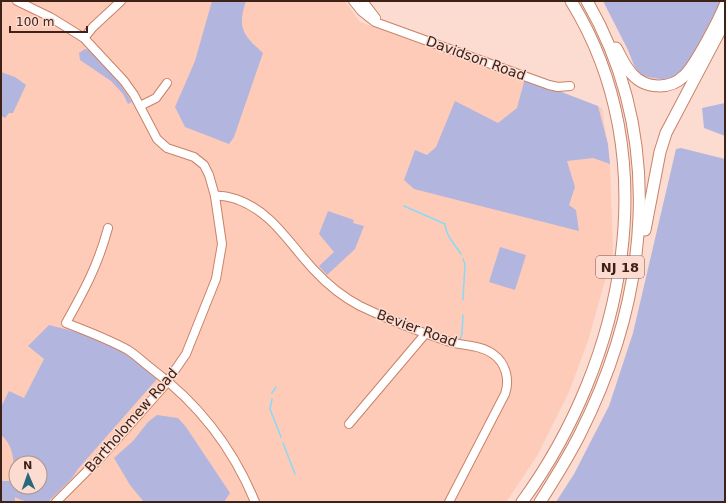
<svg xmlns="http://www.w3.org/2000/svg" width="726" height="503" font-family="'DejaVu Sans',sans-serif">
<rect width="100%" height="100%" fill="#fcdcd1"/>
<path fill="#fecbb8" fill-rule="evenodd" d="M 1,1 L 345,1 L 360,22 L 602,108 L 610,164 L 613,252 L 588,341 L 569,392 L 537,456 L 507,501 L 1,502 ZM 16,463 L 40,463 L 40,487 L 16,487 Z"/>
<g fill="#b2b6de" fill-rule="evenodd">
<path d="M 212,1 L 246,1 C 237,28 243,35 263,53 L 234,137 L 229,144 L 185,127 L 175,107 L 195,61 Z"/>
<path d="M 603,1 L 721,1 L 686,68 L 672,79 L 664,80 L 643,76 L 635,68 L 628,50 Z"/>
<path d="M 85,49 L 89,50 L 114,75 L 132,102 L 128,104 L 123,94 L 111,81 L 80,60 L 79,53 Z"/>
<path d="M 1,72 L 15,77 L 26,85 L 13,113 L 9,113 L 5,118 L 1,116 Z"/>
<path d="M 525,78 L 598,106 L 608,144 L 610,164 L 593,158 L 567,161 L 575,187 L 569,205 L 576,210 L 579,231 L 414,189 L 404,180 L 415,150 L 427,155 L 436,147 L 455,101 L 498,123 L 517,108 Z"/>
<path d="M 725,103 L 725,136 L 704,128 L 702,108 Z"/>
<path d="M 681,148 L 725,159 L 725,502 L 556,502 L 574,474 L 609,406 L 633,333 L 676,149 Z"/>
<path d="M 328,211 L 354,220 L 353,223 L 364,226 L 355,249 L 327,275 L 319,266 L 334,252 L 319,234 Z"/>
<path d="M 500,247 L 526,255 L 515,290 L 489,282 Z"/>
<path d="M 49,325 L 100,338 L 127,352 L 157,379 L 78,469 L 72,478 L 48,502 C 37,502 24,503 15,497 L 15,502 L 1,502 L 1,481 L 14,481 C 14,464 15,447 1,435 L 1,407 L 9,391 L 24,398 L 44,359 L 28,346 ZM 16,463 L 40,463 L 40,487 L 16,487 Z"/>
<path d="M 157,415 L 178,418 L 186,427 L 230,493 L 224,502 L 144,502 L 130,485 L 114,458 L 133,441 L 148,422 Z"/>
</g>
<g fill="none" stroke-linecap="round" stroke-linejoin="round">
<g stroke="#88daf6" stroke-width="1.5">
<path d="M 404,206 L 445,224 C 446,237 455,244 461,254"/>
<path d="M 463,259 L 465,264 L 463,300"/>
<path d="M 460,339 L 462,334 L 463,315"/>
<path d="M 272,393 L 276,387"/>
<path d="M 272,399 L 270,409 L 281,437"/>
<path d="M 283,443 L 295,474"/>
</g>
<defs>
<g id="minor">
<path d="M 17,1 L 50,17 L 84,38 L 124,81 L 134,95 L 157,139 L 167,148 L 194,157 L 204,165 L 209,175 L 215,196 L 222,244 L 216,279 L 186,354 L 164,386 L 102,456 L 56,502"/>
<path d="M 353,1 L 361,11 L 375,22 L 549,85 L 558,87 L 570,86"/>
<path d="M 363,1 L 376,18"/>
<path d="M 84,38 L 93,27 L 121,1"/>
<path d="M 140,106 L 156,98 L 167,83"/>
<path d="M 215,196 C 222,195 229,197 236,199 C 273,212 289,244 315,271 C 328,285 343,297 360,306 C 389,320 420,332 450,342 C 464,346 481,345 493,354 C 506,363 510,380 505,394 L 449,502"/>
<path d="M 108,228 C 98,265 85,289 66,323 C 87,331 108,339 128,350 C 136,355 144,363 152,369 C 199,404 233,448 255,502"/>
<path d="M 349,424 L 426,333"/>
</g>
<g id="highway">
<path d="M 616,48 C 621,57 625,67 632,74 C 645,89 670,90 684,76 C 695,66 719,20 725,5"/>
<path d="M 645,230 L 660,152 L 666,133 L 725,21"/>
<path d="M 522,502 C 625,361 667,156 571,1"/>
<path d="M 540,502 C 554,480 568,458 580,434 C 649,297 666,138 587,1"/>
</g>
</defs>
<use href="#minor" stroke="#c98268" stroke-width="10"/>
<use href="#highway" stroke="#c98268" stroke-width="13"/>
<use href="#minor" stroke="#fff" stroke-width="8"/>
<use href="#highway" stroke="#fff" stroke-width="11"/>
</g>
<g text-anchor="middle" stroke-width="3" stroke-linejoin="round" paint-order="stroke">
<rect fill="#fcdcd1" stroke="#77594f" stroke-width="1" x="596" y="256" width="48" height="22" rx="3"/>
<g font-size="13" font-weight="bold" fill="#3e2117">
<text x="620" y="272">NJ 18</text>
</g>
<g font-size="14" fill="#3e2117" stroke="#fcdcd1">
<text transform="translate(476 58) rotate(20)" y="5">Davidson Road</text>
<text transform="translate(417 328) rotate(20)" y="5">Bevier Road</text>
<text transform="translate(131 420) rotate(-49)" y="5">Bartholomew Road</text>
</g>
</g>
<rect width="726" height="503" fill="none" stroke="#3e2117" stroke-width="4"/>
<g transform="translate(28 475) rotate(358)"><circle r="19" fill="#fcdcd1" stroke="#b09187"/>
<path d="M0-3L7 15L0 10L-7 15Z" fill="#28697d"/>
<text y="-6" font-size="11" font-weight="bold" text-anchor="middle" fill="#3e2117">N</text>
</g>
<path d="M10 26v6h77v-6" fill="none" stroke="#3e2117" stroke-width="2"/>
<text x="16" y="26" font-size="12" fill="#3e2117" stroke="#fcdcd1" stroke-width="3" paint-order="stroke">100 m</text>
</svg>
